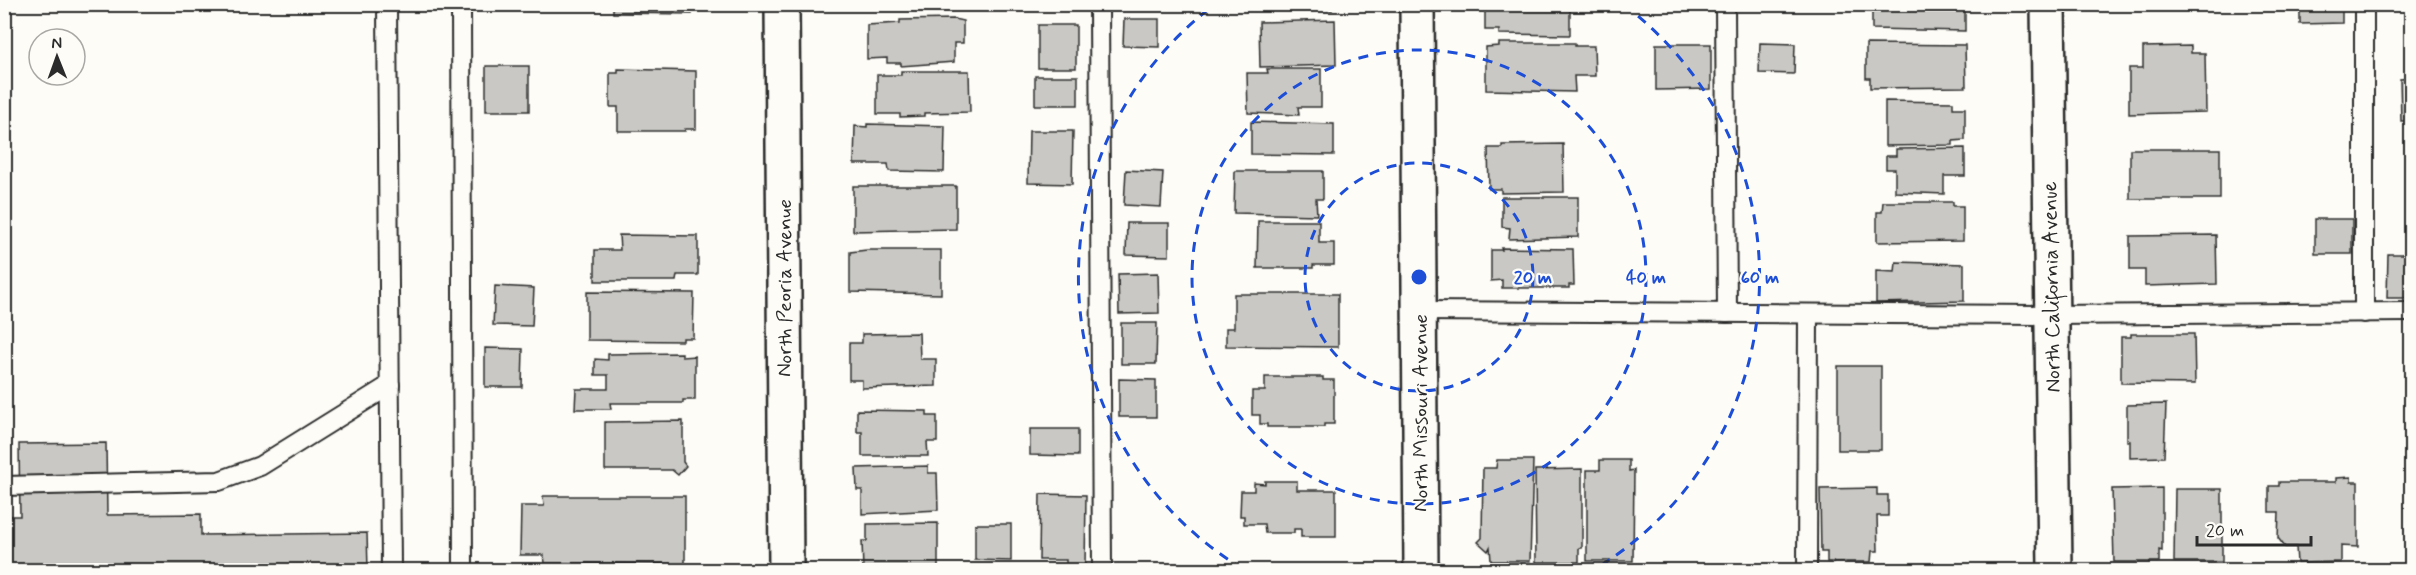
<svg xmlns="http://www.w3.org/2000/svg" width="2416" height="575" font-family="Mynerve,sans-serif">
<rect width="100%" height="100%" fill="#fdfcf7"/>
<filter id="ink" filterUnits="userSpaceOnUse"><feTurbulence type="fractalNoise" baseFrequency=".0167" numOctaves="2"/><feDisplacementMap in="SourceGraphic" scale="12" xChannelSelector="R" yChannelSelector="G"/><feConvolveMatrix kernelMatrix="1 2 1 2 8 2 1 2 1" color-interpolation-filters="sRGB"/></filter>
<g filter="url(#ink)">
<g fill="#c9c8c4" stroke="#2b2b2b" stroke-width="1.5">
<path d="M 603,4 L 692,4 L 692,14 L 613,13 L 613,6 Z"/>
<rect x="1251" y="4" width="81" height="6"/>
<path d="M 1485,4 L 1570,4 L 1570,35 L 1499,34 L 1499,30 L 1485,30 Z"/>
<path d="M 1872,4 L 1965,4 L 1965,31 L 1872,29 Z"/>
<rect x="2141" y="4" width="91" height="2"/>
<path d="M 2300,4 L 2342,4 L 2342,23 L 2300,24 Z"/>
<path d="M 954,19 L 963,21 L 963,43 L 954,43 L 954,62 L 901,66 L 901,63 L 887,63 L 887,58 L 867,59 L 867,25 L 900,23 L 900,20 Z"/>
<path d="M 1124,19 L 1159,19 L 1159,47 L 1123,46 Z"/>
<path d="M 1335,20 L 1336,65 L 1260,67 L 1259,22 Z"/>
<rect x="1038" y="25" width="38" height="43"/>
<path d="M 1499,43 L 1575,43 L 1575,46 L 1594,46 L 1595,76 L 1574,76 L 1575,92 L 1486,90 L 1486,47 L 1499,46 Z"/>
<path d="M 1760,43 L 1795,44 L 1794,74 L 1759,73 Z"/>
<path d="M 1656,44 L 1711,44 L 1711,89 L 1656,90 Z"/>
<path d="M 1866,44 L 1965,45 L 1966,87 L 1870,88 L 1870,78 L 1866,78 Z"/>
<path d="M 2191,46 L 2191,53 L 2205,53 L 2206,112 L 2129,114 L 2129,68 L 2143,68 L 2143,47 Z"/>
<rect x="486" y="66" width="43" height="45"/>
<path d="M 618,69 L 696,71 L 696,129 L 685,129 L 685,131 L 618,131 L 618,107 L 610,107 L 610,73 L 618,73 Z"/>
<path d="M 1267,69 L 1321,69 L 1321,107 L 1298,107 L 1299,115 L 1248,113 L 1247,73 L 1268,73 Z"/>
<path d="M 901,71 L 969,71 L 970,112 L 924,113 L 924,116 L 900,117 L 900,114 L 877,114 L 877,75 L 901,75 Z"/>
<rect x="1035" y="76" width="43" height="29"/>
<path d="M 2412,78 L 2412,121 L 2401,121 L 2400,79 Z"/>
<path d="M 1885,101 L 1953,102 L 1953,108 L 1965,108 L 1965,140 L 1953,141 L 1953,145 L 1885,146 Z"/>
<path d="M 1251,122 L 1334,124 L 1334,155 L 1251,154 Z"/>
<path d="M 867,124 L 945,126 L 944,172 L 889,171 L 888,164 L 854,164 L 855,126 L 867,127 Z"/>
<path d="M 1029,131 L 1073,131 L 1072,184 L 1028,183 Z"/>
<path d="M 1563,144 L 1564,192 L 1501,193 L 1501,189 L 1489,189 L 1488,148 L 1502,148 L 1502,145 Z"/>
<path d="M 1965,148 L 1965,176 L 1944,176 L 1944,194 L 1895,192 L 1895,169 L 1886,169 L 1886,156 L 1896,156 L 1896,149 Z"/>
<rect x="2130" y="149" width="90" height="50"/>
<path d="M 1126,170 L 1163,172 L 1161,207 L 1124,205 Z"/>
<path d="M 1235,171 L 1323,171 L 1323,199 L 1316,199 L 1317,215 L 1234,213 Z"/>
<path d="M 853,186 L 956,186 L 956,229 L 853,231 Z"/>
<path d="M 1502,197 L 1578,197 L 1578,237 L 1509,239 L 1510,228 L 1502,227 Z"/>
<path d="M 1883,202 L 1953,202 L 1953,206 L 1963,206 L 1963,241 L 1877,242 L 1877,212 L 1882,212 Z"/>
<rect x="2315" y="219" width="37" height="35"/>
<path d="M 1258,221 L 1319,221 L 1319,243 L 1334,243 L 1334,265 L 1313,265 L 1313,268 L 1257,268 Z"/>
<path d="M 1127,223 L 1169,223 L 1169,256 L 1126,255 Z"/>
<path d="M 619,235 L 698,236 L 698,275 L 677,275 L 676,281 L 595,281 L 595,250 L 620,250 Z"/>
<path d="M 2216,235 L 2217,284 L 2145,286 L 2145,270 L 2130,270 L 2130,236 Z"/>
<path d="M 1501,248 L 1573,249 L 1574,285 L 1569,285 L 1569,288 L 1502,288 L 1502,280 L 1491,281 L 1491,250 L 1502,250 Z"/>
<path d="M 867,250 L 941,250 L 941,294 L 850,292 L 850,252 Z"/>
<path d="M 2388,254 L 2412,254 L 2412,298 L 2387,298 Z"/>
<path d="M 1896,262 L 1964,264 L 1964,301 L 1876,303 L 1876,271 L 1895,272 Z"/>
<path d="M 1158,273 L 1159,313 L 1119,314 L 1118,274 Z"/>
<path d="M 495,286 L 534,288 L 532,326 L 493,325 Z"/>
<path d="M 587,292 L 694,293 L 693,338 L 683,338 L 683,341 L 587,340 Z"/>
<path d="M 1234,294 L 1338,294 L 1338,347 L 1226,346 L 1226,328 L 1234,328 Z"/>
<path d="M 1121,323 L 1157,323 L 1156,364 L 1121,364 Z"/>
<path d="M 919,333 L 920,359 L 936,359 L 936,386 L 862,388 L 862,380 L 849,380 L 849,343 L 862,343 L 862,334 Z"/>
<path d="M 2131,334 L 2194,334 L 2195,384 L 2121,383 L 2121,337 L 2131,337 Z"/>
<path d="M 485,348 L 523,349 L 522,387 L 485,387 Z"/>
<path d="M 682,353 L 682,357 L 695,356 L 695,400 L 683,400 L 683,403 L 610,403 L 611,409 L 575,409 L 576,389 L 608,389 L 608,375 L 595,375 L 595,359 L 608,360 L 608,354 Z"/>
<rect x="1838" y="366" width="43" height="84"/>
<path d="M 1265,377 L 1323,377 L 1323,380 L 1334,380 L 1334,424 L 1324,424 L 1324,427 L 1267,427 L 1267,424 L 1260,424 L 1260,415 L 1252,415 L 1252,391 L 1265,391 Z"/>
<path d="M 1119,379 L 1156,380 L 1156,417 L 1119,417 Z"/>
<path d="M 2166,404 L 2164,457 L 2130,458 L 2130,441 L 2127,441 L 2127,405 Z"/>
<path d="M 857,410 L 927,411 L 927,416 L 937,416 L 937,442 L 927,442 L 928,456 L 862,456 L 862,432 L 857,432 Z"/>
<path d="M 683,421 L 683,462 L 686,466 L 678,475 L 672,470 L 605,470 L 605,422 Z"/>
<path d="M 1030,429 L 1078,429 L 1078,456 L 1030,455 Z"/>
<path d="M 106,443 L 107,515 L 201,514 L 201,535 L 367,533 L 368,570 L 4,570 L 4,516 L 20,516 L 19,444 Z"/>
<path d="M 1497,460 L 1533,460 L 1530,561 L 1491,561 L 1490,547 L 1488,551 L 1478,542 L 1482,538 L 1483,468 L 1496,468 Z"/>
<path d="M 1600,460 L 1629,460 L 1629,471 L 1634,470 L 1633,561 L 1587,561 L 1587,470 L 1600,470 Z"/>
<path d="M 928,466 L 928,473 L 937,473 L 938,510 L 862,514 L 862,490 L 857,490 L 856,468 Z"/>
<path d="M 1582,469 L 1582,548 L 1579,548 L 1579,562 L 1536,562 L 1535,470 Z"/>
<path d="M 2351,477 L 2351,482 L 2358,482 L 2358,547 L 2341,546 L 2341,562 L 2297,563 L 2296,547 L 2285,547 L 2278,538 L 2279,512 L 2269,512 L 2269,486 L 2279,486 L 2279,482 L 2336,482 L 2336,478 Z"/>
<path d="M 1265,481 L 1297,481 L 1297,490 L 1336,490 L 1336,537 L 1301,537 L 1301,529 L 1294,529 L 1294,533 L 1265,533 L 1264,524 L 1244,524 L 1244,516 L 1240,516 L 1241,491 L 1254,491 L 1254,483 L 1265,484 Z"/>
<path d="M 1877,488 L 1877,495 L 1888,495 L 1888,516 L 1877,516 L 1878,551 L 1872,551 L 1871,562 L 1827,562 L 1827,552 L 1821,552 L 1820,489 Z"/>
<path d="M 2162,488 L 2162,551 L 2159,550 L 2159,562 L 2114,562 L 2112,489 Z"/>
<path d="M 2175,489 L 2222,489 L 2222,562 L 2174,562 Z"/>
<path d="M 1040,494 L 1086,495 L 1085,566 L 1066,566 L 1066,560 L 1039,560 Z"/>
<path d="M 543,496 L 685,496 L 685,564 L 545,563 L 544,555 L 520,555 L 521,506 L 544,506 Z"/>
<path d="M 938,523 L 938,570 L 863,570 L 862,541 L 867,541 L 867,524 Z"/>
<path d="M 975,524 L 1011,524 L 1011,561 L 975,560 Z"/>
</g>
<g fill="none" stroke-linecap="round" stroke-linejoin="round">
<defs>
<g id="lane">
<path d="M 387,4 L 391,570"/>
<path d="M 461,4 L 463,570"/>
<path d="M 1099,4 L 1102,570"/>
<path d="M 1725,4 L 1727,313"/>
<path d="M 1420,311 L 2052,315 L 2412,312"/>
<path d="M 2364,313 L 2364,4"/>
<path d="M 4,486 L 219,481 L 260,466 L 390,385"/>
<path d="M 1807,570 L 1808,314"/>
</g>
<g id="street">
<path d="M 782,4 L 786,570"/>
<path d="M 1417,4 L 1421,570"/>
<path d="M 2048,4 L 2055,570"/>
</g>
</defs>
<use href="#lane" stroke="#2b2b2b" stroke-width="22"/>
<use href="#street" stroke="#2b2b2b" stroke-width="38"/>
<use href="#lane" stroke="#fdfcf7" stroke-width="18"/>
<use href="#street" stroke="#fdfcf7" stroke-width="33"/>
</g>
</g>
<g fill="none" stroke="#1d4ed8" stroke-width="3" stroke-dasharray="10 8">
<circle cx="1419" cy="277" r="114"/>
<circle cx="1419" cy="277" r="227"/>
<path d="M1243 569A341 341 0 0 1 1214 5M1624 5A341 341 0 0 1 1595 569"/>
</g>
<g text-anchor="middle" stroke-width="4.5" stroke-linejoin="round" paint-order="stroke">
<g font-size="21" fill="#2b2b2b" stroke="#fdfcf7">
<text transform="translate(2051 287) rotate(-91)" y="7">North California Avenue</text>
<text transform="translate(784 288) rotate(-90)" y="7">North Peoria Avenue</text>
<text transform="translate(1420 413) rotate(-90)" y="7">North Missouri Avenue</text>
</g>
</g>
<circle cx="1419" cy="277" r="9" fill="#1d4ed8" stroke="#fdfcf7" stroke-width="3"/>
<g font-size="18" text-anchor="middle" font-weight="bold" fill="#1d4ed8" stroke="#fdfcf7" stroke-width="4.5" stroke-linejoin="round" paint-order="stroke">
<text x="1533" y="283">20 m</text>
<text x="1646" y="283">40 m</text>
<text x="1760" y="283">60 m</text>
</g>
<rect width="2416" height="575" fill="none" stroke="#fdfcf7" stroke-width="24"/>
<rect x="12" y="12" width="2392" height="551" fill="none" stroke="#2b2b2b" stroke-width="2" filter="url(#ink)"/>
<g transform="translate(57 57) rotate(359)"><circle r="28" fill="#fdfcf7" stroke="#a9a8a5" stroke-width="1.5"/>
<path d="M0-4.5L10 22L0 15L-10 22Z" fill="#2b2b2b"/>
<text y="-9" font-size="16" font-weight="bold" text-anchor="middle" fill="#2b2b2b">N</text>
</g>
<path d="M2197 536v9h114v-9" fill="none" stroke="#2b2b2b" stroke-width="3"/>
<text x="2206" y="536" font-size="18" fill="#2b2b2b" stroke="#fdfcf7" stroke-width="4.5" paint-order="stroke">20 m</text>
</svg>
